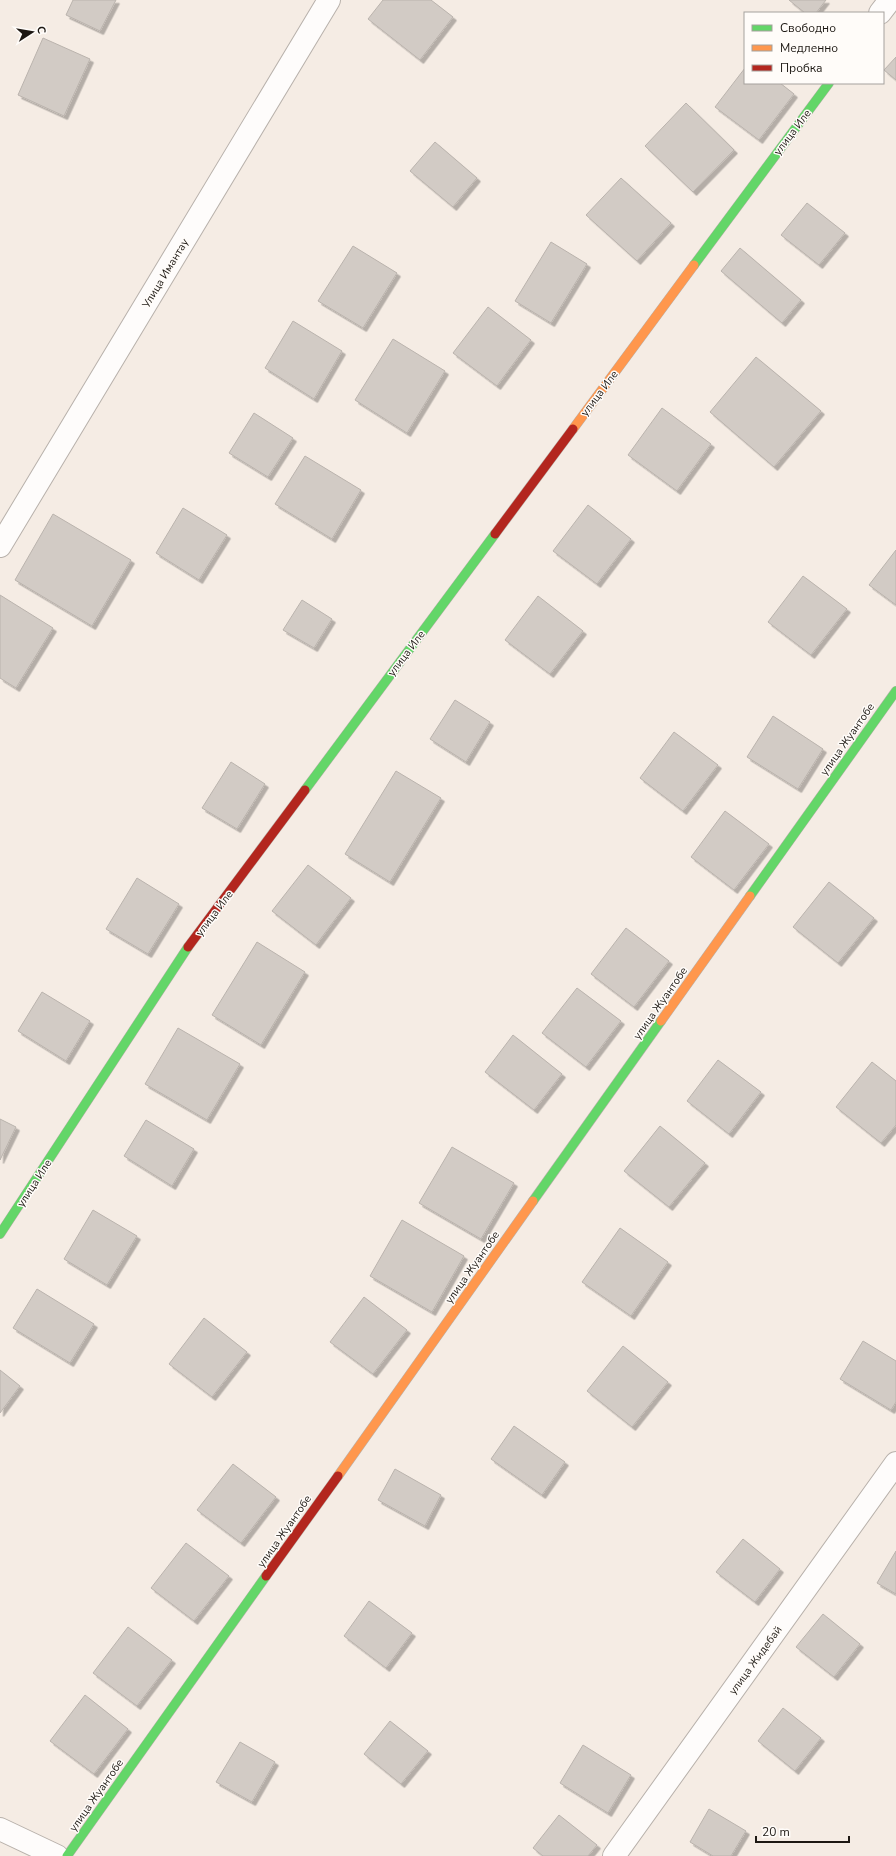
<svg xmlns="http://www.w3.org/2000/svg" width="896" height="1856" font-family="'Nunito Sans',sans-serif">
<defs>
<filter id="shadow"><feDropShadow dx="3.5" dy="3.5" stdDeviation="0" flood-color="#0004"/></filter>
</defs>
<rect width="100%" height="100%" fill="#f5ece4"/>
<g fill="#d2cbc5" stroke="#bab3ad" filter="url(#shadow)">
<path d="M 73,0 L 116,0 L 100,31 L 66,15 Z"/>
<path d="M 383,0 L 431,0 L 453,17 L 420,60 L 368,19 Z"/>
<path d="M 789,0 L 826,0 L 816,13 L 805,13 Z"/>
<path d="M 43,38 L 90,59 L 64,116 L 18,95 Z"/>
<path d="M 896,57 L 896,80 L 884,70 Z"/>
<path d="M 745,68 L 745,83 L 780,83 L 794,94 L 759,140 L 715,107 Z"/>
<path d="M 686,103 L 734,150 L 693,192 L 645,146 Z"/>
<path d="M 435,142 L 477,178 L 453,207 L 410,171 Z"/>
<path d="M 621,178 L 671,223 L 637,261 L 586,215 Z"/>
<path d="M 807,203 L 845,233 L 819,265 L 781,235 Z"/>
<path d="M 551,242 L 587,264 L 551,323 L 515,301 Z"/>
<path d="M 353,246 L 397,273 L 363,328 L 318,301 Z"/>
<path d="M 740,248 L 801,300 L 782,323 L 721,271 Z"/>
<path d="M 488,307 L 531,340 L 497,386 L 453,353 Z"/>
<path d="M 293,321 L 342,351 L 314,399 L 265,368 Z"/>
<path d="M 393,339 L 445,371 L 407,433 L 355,400 Z"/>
<path d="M 756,357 L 821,411 L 774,467 L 710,412 Z"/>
<path d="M 662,408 L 711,444 L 677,491 L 628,455 Z"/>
<path d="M 254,413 L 293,438 L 268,477 L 229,453 Z"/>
<path d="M 305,456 L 361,490 L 332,539 L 275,504 Z"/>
<path d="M 588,505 L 631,539 L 597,584 L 553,551 Z"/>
<path d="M 183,508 L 227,535 L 199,580 L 156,553 Z"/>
<path d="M 53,514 L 131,560 L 92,626 L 15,580 Z"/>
<path d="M 896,550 L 896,605 L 869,585 Z"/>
<path d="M 803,576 L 847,609 L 811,655 L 768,622 Z"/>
<path d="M 0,595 L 53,628 L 16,688 L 0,678 Z"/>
<path d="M 538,596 L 583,631 L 550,674 L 505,640 Z"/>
<path d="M 302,600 L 332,619 L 314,648 L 283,630 Z"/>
<path d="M 455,700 L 490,722 L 466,762 L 430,739 Z"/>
<path d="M 773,716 L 823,749 L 798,789 L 747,757 Z"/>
<path d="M 674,732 L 718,765 L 683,811 L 640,778 Z"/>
<path d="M 231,762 L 265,784 L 237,829 L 202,808 Z"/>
<path d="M 396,771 L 441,798 L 390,882 L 345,854 Z"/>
<path d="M 725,811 L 769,844 L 734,890 L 691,857 Z"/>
<path d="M 308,865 L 351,898 L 316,945 L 272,911 Z"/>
<path d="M 137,878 L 179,904 L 148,954 L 106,929 Z"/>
<path d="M 829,882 L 874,918 L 838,963 L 793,927 Z"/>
<path d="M 626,928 L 669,961 L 634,1007 L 591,974 Z"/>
<path d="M 257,942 L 305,972 L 261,1045 L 212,1015 Z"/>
<path d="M 577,988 L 621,1021 L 586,1067 L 542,1033 Z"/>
<path d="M 42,992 L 90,1021 L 66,1061 L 18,1031 Z"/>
<path d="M 178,1028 L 240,1064 L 207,1120 L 145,1084 Z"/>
<path d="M 513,1035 L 562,1074 L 534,1110 L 485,1072 Z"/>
<path d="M 718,1060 L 761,1092 L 729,1134 L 687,1101 Z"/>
<path d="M 872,1062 L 896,1081 L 896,1125 L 881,1143 L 836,1107 Z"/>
<path d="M 0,1119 L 16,1127 L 0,1160 Z"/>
<path d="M 146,1120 L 194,1149 L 172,1186 L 124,1156 Z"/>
<path d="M 660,1126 L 705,1163 L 669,1207 L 624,1171 Z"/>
<path d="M 452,1147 L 514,1183 L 481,1239 L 419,1203 Z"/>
<path d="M 93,1210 L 137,1236 L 107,1285 L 64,1259 Z"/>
<path d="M 402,1220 L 464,1256 L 432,1312 L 370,1276 Z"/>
<path d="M 620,1228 L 668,1262 L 631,1316 L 582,1282 Z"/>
<path d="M 37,1289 L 94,1324 L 70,1363 L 13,1328 Z"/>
<path d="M 364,1297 L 407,1330 L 373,1374 L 330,1342 Z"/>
<path d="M 204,1318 L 247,1352 L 212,1397 L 169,1364 Z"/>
<path d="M 863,1341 L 896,1361 L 896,1402 L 891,1410 L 840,1379 Z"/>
<path d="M 623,1346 L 668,1382 L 632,1427 L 587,1391 Z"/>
<path d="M 0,1370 L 20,1386 L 0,1413 Z"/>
<path d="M 514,1426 L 565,1462 L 542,1495 L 491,1459 Z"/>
<path d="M 233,1464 L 276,1497 L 241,1543 L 197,1510 Z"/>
<path d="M 395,1469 L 441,1495 L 425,1526 L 378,1500 Z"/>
<path d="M 743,1539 L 780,1569 L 755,1602 L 716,1572 Z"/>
<path d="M 186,1543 L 229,1576 L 194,1621 L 151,1588 Z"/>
<path d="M 896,1551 L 896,1594 L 877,1583 Z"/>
<path d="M 369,1601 L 412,1633 L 386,1668 L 344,1636 Z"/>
<path d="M 823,1614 L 860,1644 L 834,1677 L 796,1647 Z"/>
<path d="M 128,1627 L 172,1660 L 137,1706 L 93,1673 Z"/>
<path d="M 85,1695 L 128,1729 L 94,1774 L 50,1741 Z"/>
<path d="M 783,1708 L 821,1738 L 795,1771 L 758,1741 Z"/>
<path d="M 390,1721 L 428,1751 L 401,1784 L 364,1754 Z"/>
<path d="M 240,1742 L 275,1762 L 252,1802 L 216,1782 Z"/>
<path d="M 583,1745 L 631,1775 L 608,1813 L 560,1783 Z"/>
<path d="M 709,1809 L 746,1831 L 731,1856 L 713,1856 L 690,1842 Z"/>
<path d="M 559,1815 L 597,1845 L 588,1856 L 543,1856 L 533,1848 Z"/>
</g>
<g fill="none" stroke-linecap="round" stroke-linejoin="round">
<defs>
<g id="street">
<path d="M 880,13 L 890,0"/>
<path d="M 0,546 L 329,0"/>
<path d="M 0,1829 L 57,1856"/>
<path d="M 614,1856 L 896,1463"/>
</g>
<g id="fast">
<path d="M 694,265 L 829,83"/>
<path d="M 305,790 L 495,534"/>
<path d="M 750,896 L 896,691"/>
<path d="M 533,1201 L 661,1021"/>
<path d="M 0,1234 L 188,947"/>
<path d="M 67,1856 L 266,1576"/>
</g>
<g id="slow">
<path d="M 573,429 L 694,265"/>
<path d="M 661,1021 L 750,896"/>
<path d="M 338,1476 L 533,1201"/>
</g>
<g id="jam">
<path d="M 495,534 L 573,429"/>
<path d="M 188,947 L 305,790"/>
<path d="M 266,1576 L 338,1476"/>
</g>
</defs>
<use href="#street" stroke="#b8b1ab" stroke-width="24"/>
<use href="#fast" stroke="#b8b1ab" stroke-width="10"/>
<use href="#slow" stroke="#b8b1ab" stroke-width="10"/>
<use href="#jam" stroke="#b8b1ab" stroke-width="10"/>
<use href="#street" stroke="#fefcfb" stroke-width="22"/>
<use href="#fast" stroke="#63d668" stroke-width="9"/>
<use href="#slow" stroke="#ff974d" stroke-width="9"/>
<use href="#jam" stroke="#b3261e" stroke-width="9"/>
</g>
<g text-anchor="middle" stroke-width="3" stroke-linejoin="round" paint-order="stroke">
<g font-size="11" fill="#1d1813" stroke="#fffcf9">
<text transform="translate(792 132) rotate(-53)" y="4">улица Иле</text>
<text transform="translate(165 273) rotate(-59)" y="4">Улица Имантау</text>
<text transform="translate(599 393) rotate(-53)" y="4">улица Иле</text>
<text transform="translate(406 653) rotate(-53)" y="4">улица Иле</text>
<text transform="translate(847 739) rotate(-55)" y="4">улица Жуантобе</text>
<text transform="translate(214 913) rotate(-53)" y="4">улица Иле</text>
<text transform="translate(660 1003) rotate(-55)" y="4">улица Жуантобе</text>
<text transform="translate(34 1183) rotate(-57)" y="4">улица Иле</text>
<text transform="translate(472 1267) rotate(-55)" y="4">улица Жуантобе</text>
<text transform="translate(284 1531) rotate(-55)" y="4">улица Жуантобе</text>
<text transform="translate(755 1660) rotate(-54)" y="4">улица Жидебай</text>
<text transform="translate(96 1795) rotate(-55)" y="4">улица Жуантобе</text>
</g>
</g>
<rect x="744" y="12" width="140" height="72" fill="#fffcf9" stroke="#a5a19d"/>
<rect x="752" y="25" width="20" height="6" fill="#63d668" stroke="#a5a19d"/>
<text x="780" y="32" font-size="12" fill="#1d1813">Свободно</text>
<rect x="752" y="45" width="20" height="6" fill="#ff974d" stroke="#a5a19d"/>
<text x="780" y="52" font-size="12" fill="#1d1813">Медленно</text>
<rect x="752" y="65" width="20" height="6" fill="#b3261e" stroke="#a5a19d"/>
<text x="780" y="72" font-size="12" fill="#1d1813">Пробка</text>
<g transform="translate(32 32) rotate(78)" stroke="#fffcf9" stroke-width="3" paint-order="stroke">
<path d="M0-3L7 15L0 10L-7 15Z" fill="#1d1813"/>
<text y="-6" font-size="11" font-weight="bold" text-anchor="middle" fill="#1d1813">С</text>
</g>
<path d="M756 1836v6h93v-6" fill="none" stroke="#1d1813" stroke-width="2"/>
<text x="762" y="1836" font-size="12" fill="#1d1813" stroke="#fffcf9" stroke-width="3" paint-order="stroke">20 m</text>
</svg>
